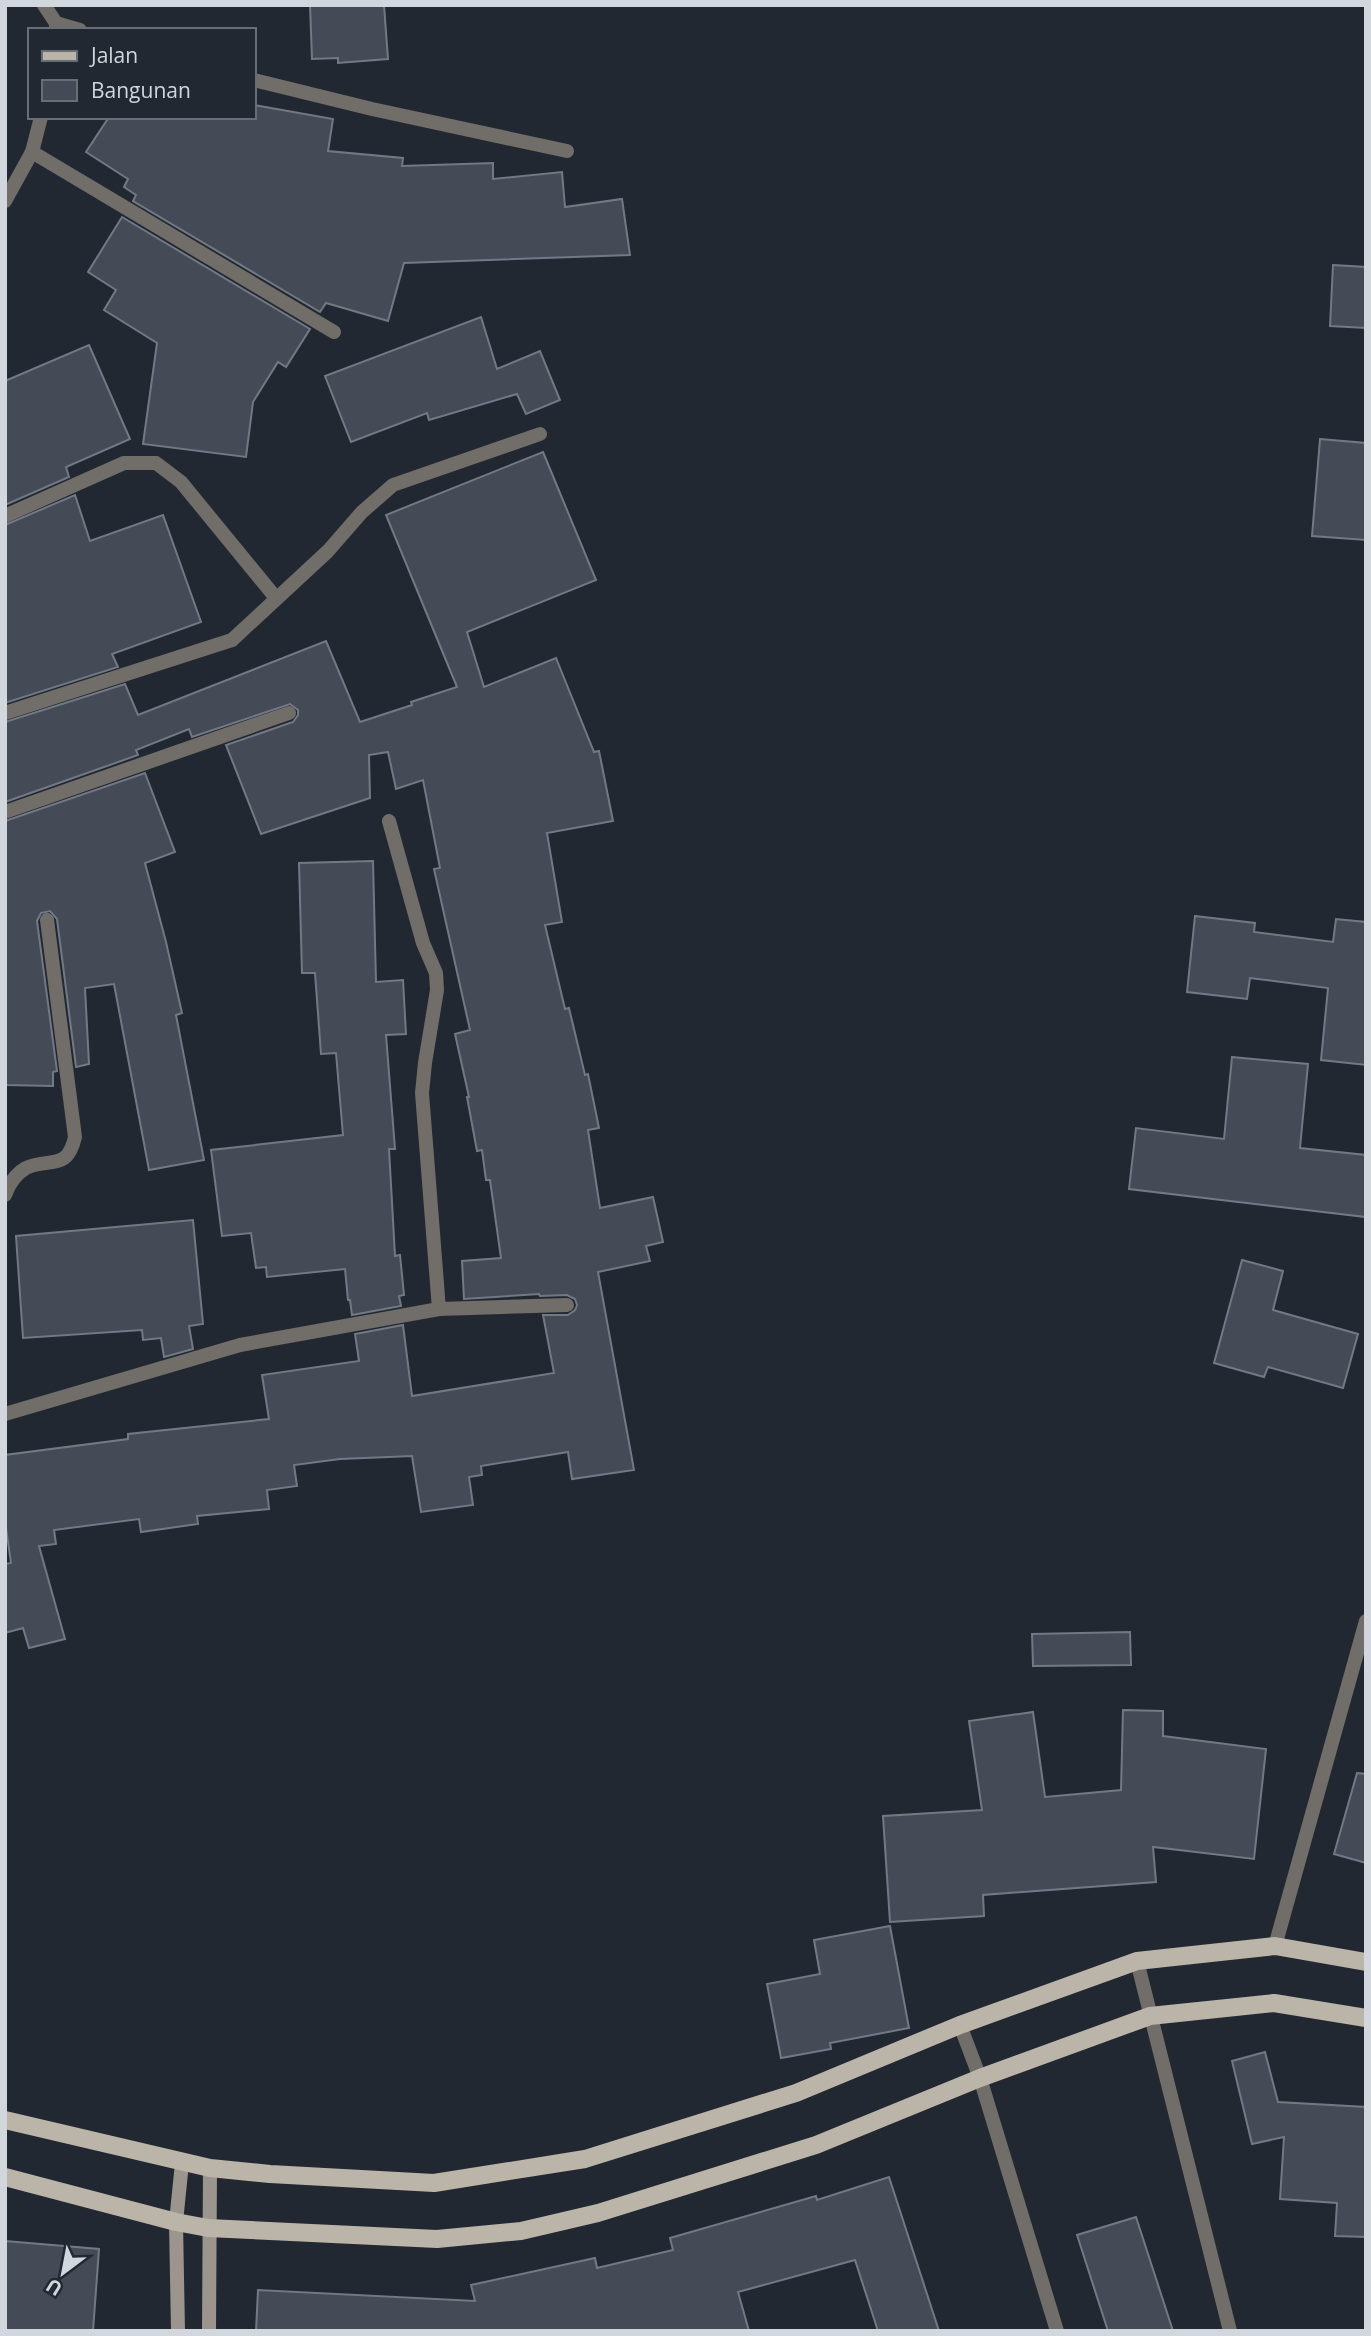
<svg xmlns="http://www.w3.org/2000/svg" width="1371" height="2336" font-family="'Open Sans',sans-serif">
<rect width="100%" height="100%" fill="#222832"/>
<g fill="#444b56" stroke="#727985" stroke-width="2">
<path d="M 310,5 L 384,5 L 388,59 L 338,63 L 338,58 L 312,59 Z"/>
<path d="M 254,105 L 333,119 L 328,151 L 403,158 L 402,166 L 493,163 L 493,179 L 562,172 L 565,207 L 622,199 L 630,255 L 404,263 L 388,321 L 326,303 L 320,312 L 133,201 L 136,195 L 124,187 L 128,179 L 86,152 L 109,117 L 254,117 Z"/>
<path d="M 122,217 L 310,329 L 286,367 L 278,362 L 253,402 L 246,457 L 143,444 L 157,343 L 104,310 L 116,290 L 88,272 Z"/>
<path d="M 1333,265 L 1366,267 L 1366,328 L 1330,326 Z"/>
<path d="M 481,317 L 497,369 L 540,351 L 560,400 L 526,414 L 517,394 L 429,420 L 427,413 L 351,442 L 325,376 Z"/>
<path d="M 89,345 L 130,439 L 66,467 L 69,477 L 5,505 L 5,381 Z"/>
<path d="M 1320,439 L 1366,443 L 1366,540 L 1312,536 Z"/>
<path d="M 543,452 L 596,580 L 467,632 L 484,687 L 556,658 L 594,752 L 599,751 L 613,821 L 547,833 L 562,922 L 545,925 L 565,1009 L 569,1008 L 585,1075 L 588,1074 L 599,1128 L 588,1130 L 600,1208 L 653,1197 L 663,1242 L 646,1246 L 650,1261 L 598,1272 L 634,1470 L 572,1479 L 568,1452 L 481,1466 L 482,1475 L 469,1477 L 473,1505 L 421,1512 L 412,1456 L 340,1459 L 294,1465 L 297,1486 L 267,1490 L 269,1509 L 197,1516 L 198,1524 L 141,1532 L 139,1519 L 54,1530 L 56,1544 L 39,1546 L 65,1639 L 29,1648 L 23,1628 L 5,1633 L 5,1564 L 11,1563 L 5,1521 L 5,1455 L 128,1439 L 128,1434 L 269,1419 L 262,1375 L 359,1361 L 355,1334 L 403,1325 L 412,1396 L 554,1373 L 543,1315 L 568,1315 L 575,1310 L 577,1305 L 575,1299 L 567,1295 L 540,1296 L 539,1294 L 464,1299 L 462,1261 L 501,1258 L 490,1180 L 486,1180 L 482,1150 L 477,1151 L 467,1097 L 469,1097 L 455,1034 L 470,1030 L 434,869 L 440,868 L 423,780 L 396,789 L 388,752 L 369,755 L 370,798 L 261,834 L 226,745 L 293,722 L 298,715 L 298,710 L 290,704 L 192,737 L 189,729 L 136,750 L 138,755 L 5,802 L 5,722 L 125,684 L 138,715 L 326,641 L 360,722 L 412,705 L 411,702 L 457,687 L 386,515 Z"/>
<path d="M 75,495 L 90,541 L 163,515 L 201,622 L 112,654 L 118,667 L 5,703 L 5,525 Z"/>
<path d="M 145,773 L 175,852 L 145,863 L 166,942 L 182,1013 L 176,1015 L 204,1160 L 149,1170 L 114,984 L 85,988 L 89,1064 L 76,1067 L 57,919 L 50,911 L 41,913 L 37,921 L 57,1071 L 53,1072 L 53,1086 L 5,1085 L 5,821 Z"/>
<path d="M 373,861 L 376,982 L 403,980 L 406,1034 L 386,1035 L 395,1149 L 389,1149 L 395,1256 L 400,1255 L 404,1295 L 399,1296 L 401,1306 L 352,1315 L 350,1300 L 348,1300 L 345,1269 L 267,1277 L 266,1267 L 256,1268 L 251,1233 L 222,1236 L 211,1150 L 343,1135 L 336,1053 L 321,1054 L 315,973 L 302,973 L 299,863 Z"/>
<path d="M 1195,916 L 1255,923 L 1254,932 L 1333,942 L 1336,919 L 1366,922 L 1366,1065 L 1321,1060 L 1328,988 L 1250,978 L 1247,999 L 1187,992 Z"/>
<path d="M 1232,1057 L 1308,1064 L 1300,1148 L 1366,1155 L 1366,1217 L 1129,1189 L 1136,1128 L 1224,1139 Z"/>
<path d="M 193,1220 L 203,1324 L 189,1326 L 193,1349 L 164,1357 L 161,1338 L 143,1340 L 142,1330 L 23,1338 L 16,1236 Z"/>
<path d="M 1242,1260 L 1283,1271 L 1273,1310 L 1358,1334 L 1343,1388 L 1268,1367 L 1264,1377 L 1214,1363 Z"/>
<path d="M 1130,1632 L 1131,1665 L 1033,1666 L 1032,1634 Z"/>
<path d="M 1123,1710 L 1163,1711 L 1163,1736 L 1266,1749 L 1254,1859 L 1153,1847 L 1156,1882 L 983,1895 L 984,1916 L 890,1922 L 883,1816 L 982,1810 L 969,1721 L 1033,1712 L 1045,1797 L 1121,1790 Z"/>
<path d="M 1357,1773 L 1366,1774 L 1366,1863 L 1334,1854 Z"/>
<path d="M 890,1926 L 909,2028 L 830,2043 L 831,2049 L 781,2058 L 767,1984 L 820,1974 L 814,1940 Z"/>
<path d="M 1265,2052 L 1278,2102 L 1366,2107 L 1366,2237 L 1335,2236 L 1337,2203 L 1280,2199 L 1284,2137 L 1252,2144 L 1232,2061 Z"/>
<path d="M 889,2177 L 939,2331 L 878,2331 L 855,2260 L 738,2292 L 749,2331 L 256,2331 L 258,2290 L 475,2301 L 471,2285 L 595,2258 L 597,2268 L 673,2250 L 670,2238 L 816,2196 L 817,2200 Z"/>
<path d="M 1136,2217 L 1173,2331 L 1108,2331 L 1077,2235 Z"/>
<path d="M 5,2241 L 99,2249 L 93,2331 L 5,2331 Z"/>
</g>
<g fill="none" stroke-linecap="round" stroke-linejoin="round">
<g stroke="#716d68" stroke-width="14">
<path d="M 1137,1961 L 1230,2331"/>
<path d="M 960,2025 L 980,2078 L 1057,2331"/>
</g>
<g stroke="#716d68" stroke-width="14">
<path d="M 44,5 L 56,23 L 56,30"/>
<path d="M 56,23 L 80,30"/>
<path d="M 254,80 L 372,109 L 567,151"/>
<path d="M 32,152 L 334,332"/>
<path d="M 5,201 L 32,152 L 41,117"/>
<path d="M 5,516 L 124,463 L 156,463 L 181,482 L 276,598"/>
<path d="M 5,713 L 232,640 L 328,551 L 362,512 L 393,485 L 540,434"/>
<path d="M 5,812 L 289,713"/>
<path d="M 389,821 L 423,943 L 436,973 L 437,990 L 425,1063 L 422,1093 L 439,1309"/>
<path d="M 5,1195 C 9,1184 15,1174 26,1168 C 50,1157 67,1172 75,1137 L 47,920"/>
<path d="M 5,1414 L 240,1345 L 439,1309 L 567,1305"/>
<path d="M 1275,1946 L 1366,1621"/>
</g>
<g stroke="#9b958d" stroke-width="14">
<path d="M 178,2331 L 176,2222 L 182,2163"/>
<path d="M 209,2331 L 210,2168"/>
</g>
<g stroke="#bbb4a9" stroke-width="18">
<path d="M 5,2120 L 210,2168 L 270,2174 L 434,2183 L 585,2159 L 796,2093 L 960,2025 L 1137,1961 L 1275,1946 L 1366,1962"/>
<path d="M 5,2177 L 176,2222 L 208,2228 L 437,2239 L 521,2231 L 598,2213 L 816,2145 L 980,2078 L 1150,2016 L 1274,2003 L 1366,2018"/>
</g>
</g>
<rect width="1371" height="2336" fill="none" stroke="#d2d7dd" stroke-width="14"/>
<rect x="28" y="28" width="228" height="91" fill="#222832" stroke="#686e76" stroke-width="2"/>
<rect x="42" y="51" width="35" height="10" fill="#bbb4a9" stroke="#686e76" stroke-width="2"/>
<text x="91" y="63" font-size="21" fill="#d2d7dd">Jalan</text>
<rect x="42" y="80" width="35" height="21" fill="#444b56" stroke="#686e76" stroke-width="2"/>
<text x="91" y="98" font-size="21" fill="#d2d7dd">Bangunan</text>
<g transform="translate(63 2273) rotate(212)" stroke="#222832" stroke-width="5" paint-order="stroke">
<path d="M0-5L12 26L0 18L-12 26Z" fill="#d2d7dd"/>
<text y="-10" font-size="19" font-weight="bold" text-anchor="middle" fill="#d2d7dd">U</text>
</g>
</svg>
